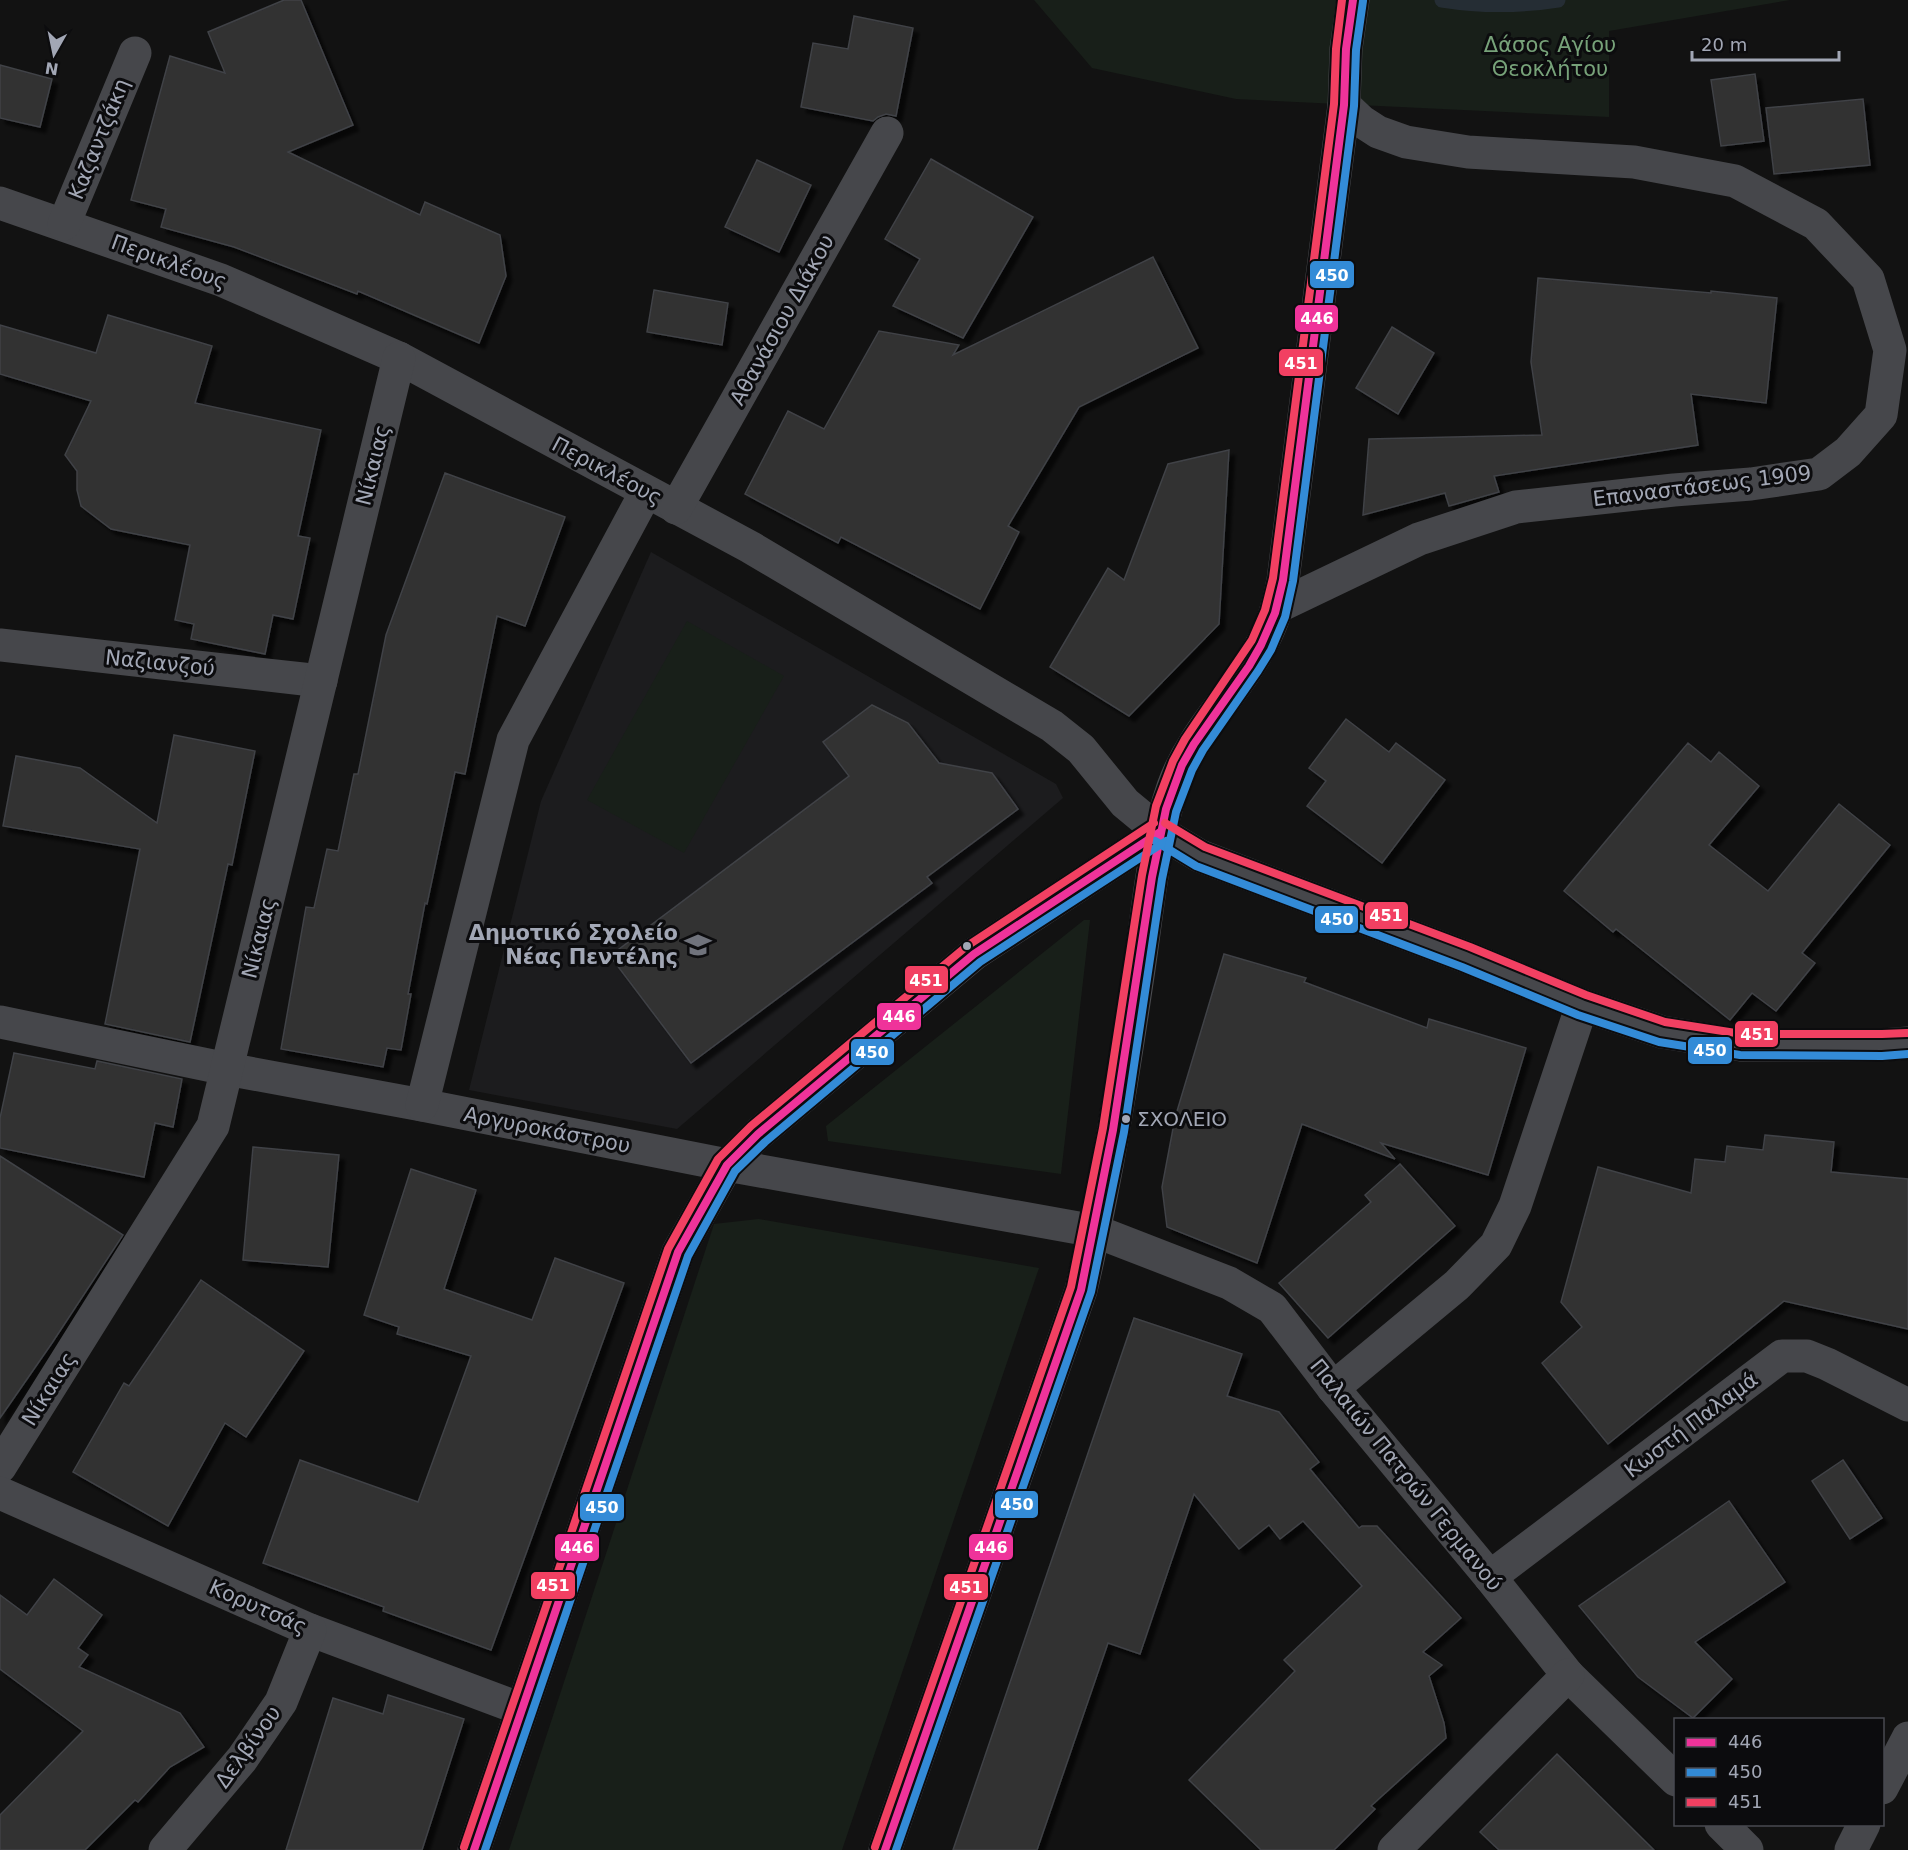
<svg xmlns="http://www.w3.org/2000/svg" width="1908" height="1850" font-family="'DejaVu Sans',sans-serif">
<defs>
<filter id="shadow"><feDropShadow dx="5.5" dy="5.5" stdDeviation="1.5" flood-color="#0009"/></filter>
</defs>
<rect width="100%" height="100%" fill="#121212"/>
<path fill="#1c1c1e" d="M 651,552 L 1056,784 L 1063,798 L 677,1129 L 469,1090 L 541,801 Z"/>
<g fill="#181f19">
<path d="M 1034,0 L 1790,0 L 1609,31 L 1609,117 L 1236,99 L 1092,68 Z"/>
<path d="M 687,621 L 784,676 L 684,853 L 587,800 Z"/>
<path d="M 1084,920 L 1090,920 L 1061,1174 L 828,1141 L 826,1126 Z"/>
<path d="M 759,1219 L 1039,1268 L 842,1850 L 509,1850 L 714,1224 Z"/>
</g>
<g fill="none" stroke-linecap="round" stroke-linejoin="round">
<path stroke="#252d34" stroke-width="15" d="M 1442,0 C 1480,6 1520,6 1558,0"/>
</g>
<g fill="#303032" stroke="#404246" stroke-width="1.5" filter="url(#shadow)">
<path d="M 284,0 L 301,0 L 353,125 L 288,152 L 420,215 L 425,202 L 500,235 L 506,276 L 479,343 L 358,291 L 357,294 L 234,247 L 161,227 L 166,209 L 131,200 L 170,56 L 225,73 L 208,32 Z"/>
<path d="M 854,16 L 913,28 L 896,116 L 886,114 L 878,117 L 873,121 L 801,107 L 813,43 L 848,49 Z"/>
<path d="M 0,65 L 52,79 L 40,127 L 0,118 Z"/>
<path d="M 1755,74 L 1764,141 L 1721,146 L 1711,80 Z"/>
<path d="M 1863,99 L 1870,165 L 1774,174 L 1766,108 Z"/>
<path d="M 931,159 L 1033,217 L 963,338 L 893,306 L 920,259 L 885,239 Z"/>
<path d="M 757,160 L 811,185 L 779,252 L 725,227 Z"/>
<path d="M 1153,257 L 1198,348 L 1079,407 L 1008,526 L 1019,532 L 980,609 L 841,537 L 838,543 L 745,494 L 788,411 L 824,429 L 879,331 L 959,345 L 953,355 Z"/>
<path d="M 1538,278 L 1711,293 L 1711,291 L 1777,298 L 1766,403 L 1691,394 L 1698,445 L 1494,476 L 1499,492 L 1449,506 L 1445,493 L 1363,515 L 1369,439 L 1542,435 L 1531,362 Z"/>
<path d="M 654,290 L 728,303 L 722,345 L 647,332 Z"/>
<path d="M 108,315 L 212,346 L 195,403 L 321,430 L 298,536 L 310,538 L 293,619 L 273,615 L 265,654 L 191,639 L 194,624 L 175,620 L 190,545 L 111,529 L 81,506 L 77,490 L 77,471 L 65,455 L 91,401 L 0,374 L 0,325 L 96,353 Z"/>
<path d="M 1392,327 L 1434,353 L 1398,414 L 1356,388 Z"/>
<path d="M 1229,450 L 1219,624 L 1129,716 L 1050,667 L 1108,568 L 1124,580 L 1168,464 Z"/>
<path d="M 445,473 L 565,517 L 525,626 L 497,616 L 465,774 L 455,772 L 427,904 L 425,903 L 408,994 L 411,994 L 401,1050 L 387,1048 L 383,1067 L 281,1049 L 306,907 L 314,908 L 327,849 L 338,851 L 354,774 L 358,774 L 386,635 Z"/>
<path d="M 872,705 L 908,723 L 939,763 L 992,773 L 1018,809 L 927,877 L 932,883 L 691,1063 L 610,956 L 849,776 L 823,742 Z"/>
<path d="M 1346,719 L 1389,752 L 1396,743 L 1445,780 L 1382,863 L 1307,806 L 1326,781 L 1309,768 Z"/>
<path d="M 174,735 L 255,751 L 232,865 L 228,864 L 190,1042 L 105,1024 L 140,849 L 3,826 L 16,756 L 80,768 L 157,823 Z"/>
<path d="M 1688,743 L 1711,762 L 1719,752 L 1759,786 L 1709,845 L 1768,891 L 1839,804 L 1890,845 L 1802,953 L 1815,963 L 1776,1011 L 1752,993 L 1730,1020 L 1616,929 L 1613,932 L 1564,891 Z"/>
<path d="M 1224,954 L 1306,978 L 1304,982 L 1427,1028 L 1429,1019 L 1526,1048 L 1488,1175 L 1381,1143 L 1395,1159 L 1302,1124 L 1257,1263 L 1167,1227 L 1162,1187 L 1175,1118 Z"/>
<path d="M 14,1053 L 95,1069 L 97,1061 L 182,1079 L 173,1127 L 155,1123 L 144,1177 L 0,1148 L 0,1118 Z"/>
<path d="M 1765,1135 L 1834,1142 L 1831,1172 L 1908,1179 L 1908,1329 L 1784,1301 L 1608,1444 L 1542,1363 L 1582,1327 L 1561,1302 L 1598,1167 L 1691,1193 L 1695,1159 L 1725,1162 L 1727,1146 L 1763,1150 Z"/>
<path d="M 253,1147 L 339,1155 L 328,1267 L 243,1260 Z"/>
<path d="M 0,1156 L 123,1235 L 52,1343 L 0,1418 Z"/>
<path d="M 1400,1164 L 1455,1226 L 1328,1338 L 1279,1283 L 1371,1202 L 1365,1195 Z"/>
<path d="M 411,1169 L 476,1190 L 444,1289 L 532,1320 L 555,1258 L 624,1283 L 491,1650 L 383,1611 L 384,1607 L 263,1563 L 300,1460 L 418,1502 L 471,1356 L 397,1334 L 399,1327 L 364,1315 Z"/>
<path d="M 201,1280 L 304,1351 L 246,1437 L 225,1423 L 168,1526 L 73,1472 L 124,1383 L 129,1386 Z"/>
<path d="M 1134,1318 L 1242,1354 L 1227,1396 L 1279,1412 L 1319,1462 L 1310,1469 L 1359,1528 L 1362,1526 L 1377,1526 L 1461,1618 L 1423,1652 L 1442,1665 L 1429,1676 L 1444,1723 L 1446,1738 L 1371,1806 L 1375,1809 L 1334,1850 L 1261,1850 L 1189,1780 L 1295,1671 L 1284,1660 L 1362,1586 L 1303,1521 L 1280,1539 L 1269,1525 L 1239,1549 L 1194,1494 L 1140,1654 L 1108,1643 L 1037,1850 L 953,1850 Z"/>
<path d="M 1843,1460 L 1882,1518 L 1850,1539 L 1812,1481 Z"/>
<path d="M 1729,1501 L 1785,1582 L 1695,1642 L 1732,1679 L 1693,1718 L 1638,1677 L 1579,1606 Z"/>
<path d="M 54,1579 L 102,1615 L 78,1648 L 88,1655 L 79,1667 L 180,1713 L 204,1747 L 170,1767 L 138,1802 L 135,1800 L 85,1850 L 0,1850 L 0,1815 L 83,1731 L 0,1669 L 0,1595 L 27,1615 Z"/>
<path d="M 388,1695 L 464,1719 L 422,1850 L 286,1850 L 333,1698 L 383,1714 Z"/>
<path d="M 1557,1754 L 1654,1850 L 1499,1850 L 1480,1832 Z"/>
</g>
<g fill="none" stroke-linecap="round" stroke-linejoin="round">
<g stroke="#46474b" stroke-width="33">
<path d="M 0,203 L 221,280 L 399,358 L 750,547 L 1052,726 L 1081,749 L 1125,803 L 1160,832"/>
<path d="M 64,224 L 135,53"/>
<path d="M 676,508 L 887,133"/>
<path d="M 1277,607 L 1419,539 L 1516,507 L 1674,490 L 1751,484 L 1819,474 L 1848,452 L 1881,415 L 1890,350 L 1868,279 L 1816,224 L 1735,181 L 1634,162 L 1468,152 L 1406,142 L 1378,132 L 1361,121 L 1344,105"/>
<path d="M 0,645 L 321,681"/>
<path d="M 0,1022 L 227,1069 L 422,1105 L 727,1165 L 1095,1231 L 1229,1283 L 1272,1308 L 1333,1388 L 1490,1577 L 1568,1675 L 1676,1780"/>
<path d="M 422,1105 L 513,740 L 646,492"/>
<path d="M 1333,1388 L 1457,1285 L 1496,1245 L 1515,1206 L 1582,1005"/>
<path d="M 0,1467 L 213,1126 L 399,358"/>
<path d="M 0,1493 L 310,1630 L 521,1709"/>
<path d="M 1490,1577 L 1782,1356 L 1807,1356 L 1827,1364 L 1908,1405"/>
<path d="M 1882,1788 L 1908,1738"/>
<path d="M 1721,1824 L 1747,1850"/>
<path d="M 165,1850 L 242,1759 L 281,1702 L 310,1630"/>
<path d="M 1394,1850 L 1568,1675"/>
<path d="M 1851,1850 L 1864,1824"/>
</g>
<path stroke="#46474b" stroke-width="33" d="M 1160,832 L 1200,856 L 1466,957 L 1582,1005 L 1662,1032 L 1741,1045 L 1882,1045 L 1908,1043"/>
<g stroke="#4a4b4f" stroke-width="33">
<path d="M 474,1850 L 678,1252 L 727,1165 L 758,1134 L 974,954 L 1160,832"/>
<path d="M 885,1850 L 1081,1290 C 1106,1184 1123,1077 1139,969 C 1148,909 1153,844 1173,787 C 1194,727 1248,682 1271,624 C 1277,610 1280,595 1283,580 L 1344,105 L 1346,49 L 1353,0"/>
</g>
<defs>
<g id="bus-1">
<path d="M 474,1850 L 678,1252 L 727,1165 L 758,1134 L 974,954 L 1160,832"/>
<path d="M 885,1850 L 1081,1290 L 1113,1130 L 1152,877 L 1166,809 L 1182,765 L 1194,744 L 1249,666 L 1261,645 L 1275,613 L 1283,580 L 1344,105 L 1346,49 L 1353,0"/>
</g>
<g id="bus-2">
<path d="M 1155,841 L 1196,866 L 1462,967 L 1578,1015 L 1659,1042 L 1740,1055 L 1882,1056 L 1908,1054"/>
<path d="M 485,1850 L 688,1256 L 735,1171 L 765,1142 L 980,962 L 1166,841"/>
<path d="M 896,1850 L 1091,1292 L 1124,1132 L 1162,879 L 1176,812 L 1192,770 L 1203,750 L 1258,671 L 1271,650 L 1285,617 L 1293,581 L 1354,106 L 1356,50 L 1363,1"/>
</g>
<g id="bus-3">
<path d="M 1165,823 L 1205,847 L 1470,947 L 1586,995 L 1665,1022 L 1742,1034 L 1882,1034 L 1907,1033"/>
<path d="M 464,1847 L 668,1249 L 718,1159 L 751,1126 L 967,946 L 1154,823"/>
<path d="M 875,1847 L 1071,1287 L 1103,1128 L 1142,875 L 1156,806 L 1173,761 L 1185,739 L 1252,640 L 1265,610 L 1273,578 L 1334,104 L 1336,49 L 1342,0"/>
</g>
</defs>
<use href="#bus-1" stroke="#0c0c0e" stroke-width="12"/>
<use href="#bus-2" stroke="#0c0c0e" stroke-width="12"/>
<use href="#bus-3" stroke="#0c0c0e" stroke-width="12"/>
<use href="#bus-1" stroke="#ef339a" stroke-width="8"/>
<use href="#bus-2" stroke="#338bd7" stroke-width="8"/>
<use href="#bus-3" stroke="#f24062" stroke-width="8"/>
</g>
<defs>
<symbol id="school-bare" viewBox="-9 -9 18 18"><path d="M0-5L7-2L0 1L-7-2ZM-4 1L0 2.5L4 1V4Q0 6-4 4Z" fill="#70737c" stroke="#0c0c0e" stroke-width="2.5" paint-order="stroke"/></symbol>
</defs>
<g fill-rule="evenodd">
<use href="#school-bare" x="679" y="926" width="38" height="38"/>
</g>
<g fill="#a2a7b5" stroke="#0c0c0e" stroke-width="2">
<circle cx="967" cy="946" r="5"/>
<circle cx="1126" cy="1119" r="5"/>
</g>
<g text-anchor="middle" stroke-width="6" stroke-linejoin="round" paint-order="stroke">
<g font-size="20" fill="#a2a7b5" stroke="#0c0c0e" text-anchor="start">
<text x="1137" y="1126">ΣΧΟΛΕΙΟ</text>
</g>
<g font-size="21" fill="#77a279" stroke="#0c0c0e">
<text x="1550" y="52">Δάσος Αγίου<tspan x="1550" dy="24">Θεοκλήτου</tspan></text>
</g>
<g font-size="21" fill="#a2a7b5" stroke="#0c0c0e">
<text transform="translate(99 139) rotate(-68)" y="7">Καζαντζάκη</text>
<text transform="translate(169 262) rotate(20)" y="7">Περικλέους</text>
<text transform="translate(782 320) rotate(-61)" y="7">Αθανάσιου Διάκου</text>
<text transform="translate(373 465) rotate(-76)" y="7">Νίκαιας</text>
<text transform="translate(607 471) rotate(28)" y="7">Περικλέους</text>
<text transform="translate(1702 486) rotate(-7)" y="7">Επαναστάσεως 1909</text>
<text transform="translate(160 663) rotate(6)" y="7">Ναζιανζού</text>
<text transform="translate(259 938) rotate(-76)" y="7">Νίκαιας</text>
<text transform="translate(547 1130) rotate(11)" y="7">Αργυροκάστρου</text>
<text transform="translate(49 1389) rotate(-58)" y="7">Νίκαιας</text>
<text transform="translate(1691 1425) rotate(-37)" y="7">Κωστή Παλαμά</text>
<text transform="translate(1406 1475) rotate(51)" y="7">Παλαιών Πατρών Γερμανού</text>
<text transform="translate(258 1607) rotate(24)" y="7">Κορυτσάς</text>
<text transform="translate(248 1747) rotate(-54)" y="7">Δελβίνου</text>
</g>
<g font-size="21" font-weight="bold" fill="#a2a7b5" stroke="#0c0c0e" text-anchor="end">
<text x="678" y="940">Δημοτικό Σχολείο<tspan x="678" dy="24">Νέας Πεντέλης</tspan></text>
</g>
</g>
<g stroke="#0c0c0e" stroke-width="2">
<rect x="1309" y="260" width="46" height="29" rx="6" fill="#338bd7"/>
<rect x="1294" y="304" width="45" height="29" rx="6" fill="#ef339a"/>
<rect x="1278" y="348" width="46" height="29" rx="6" fill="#f24062"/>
<rect x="1364" y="901" width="45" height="29" rx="6" fill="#f24062"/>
<rect x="1314" y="905" width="45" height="29" rx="6" fill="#338bd7"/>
<rect x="904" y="965" width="45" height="29" rx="6" fill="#f24062"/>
<rect x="876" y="1002" width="46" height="29" rx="6" fill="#ef339a"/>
<rect x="1734" y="1020" width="45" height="28" rx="6" fill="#f24062"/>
<rect x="1687" y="1036" width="46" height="29" rx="6" fill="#338bd7"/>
<rect x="850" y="1038" width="45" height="28" rx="6" fill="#338bd7"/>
<rect x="994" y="1490" width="45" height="29" rx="6" fill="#338bd7"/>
<rect x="579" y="1493" width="46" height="29" rx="6" fill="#338bd7"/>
<rect x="968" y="1533" width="46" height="28" rx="6" fill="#ef339a"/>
<rect x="554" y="1533" width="46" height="29" rx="6" fill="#ef339a"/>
<rect x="530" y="1571" width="46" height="29" rx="6" fill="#f24062"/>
<rect x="943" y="1573" width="46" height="28" rx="6" fill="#f24062"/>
</g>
<g font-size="16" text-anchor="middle" font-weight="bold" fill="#fff">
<text x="1332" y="281">450</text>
<text x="1317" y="324">446</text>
<text x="1301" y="369">451</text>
<text x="1386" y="921">451</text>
<text x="1337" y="925">450</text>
<text x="926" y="986">451</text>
<text x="899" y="1022">446</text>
<text x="1757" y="1040">451</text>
<text x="1710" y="1056">450</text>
<text x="872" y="1058">450</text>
<text x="1017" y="1510">450</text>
<text x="602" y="1513">450</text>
<text x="991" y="1553">446</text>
<text x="577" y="1553">446</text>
<text x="553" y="1591">451</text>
<text x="966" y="1593">451</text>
</g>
<rect x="1674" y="1718" width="210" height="108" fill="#0c0c0e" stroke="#484a51" stroke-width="1.5"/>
<rect x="1686" y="1738" width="30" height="9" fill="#ef339a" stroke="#484a51" stroke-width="1.5"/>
<text x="1728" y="1748" font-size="18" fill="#a2a7b5">446</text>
<rect x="1686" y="1768" width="30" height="9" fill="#338bd7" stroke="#484a51" stroke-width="1.5"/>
<text x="1728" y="1778" font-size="18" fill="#a2a7b5">450</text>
<rect x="1686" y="1798" width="30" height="9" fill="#f24062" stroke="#484a51" stroke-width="1.5"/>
<text x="1728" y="1808" font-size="18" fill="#a2a7b5">451</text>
<g transform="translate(54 54) rotate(189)" stroke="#0c0c0e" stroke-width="4.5" paint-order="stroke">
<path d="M0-4.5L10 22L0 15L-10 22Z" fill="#a2a7b5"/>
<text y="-9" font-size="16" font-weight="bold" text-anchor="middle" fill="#a2a7b5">N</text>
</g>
<path d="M1692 51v9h147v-9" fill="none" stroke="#a2a7b5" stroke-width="3"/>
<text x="1701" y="51" font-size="18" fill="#a2a7b5" stroke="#0c0c0e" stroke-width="4.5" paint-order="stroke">20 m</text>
</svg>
